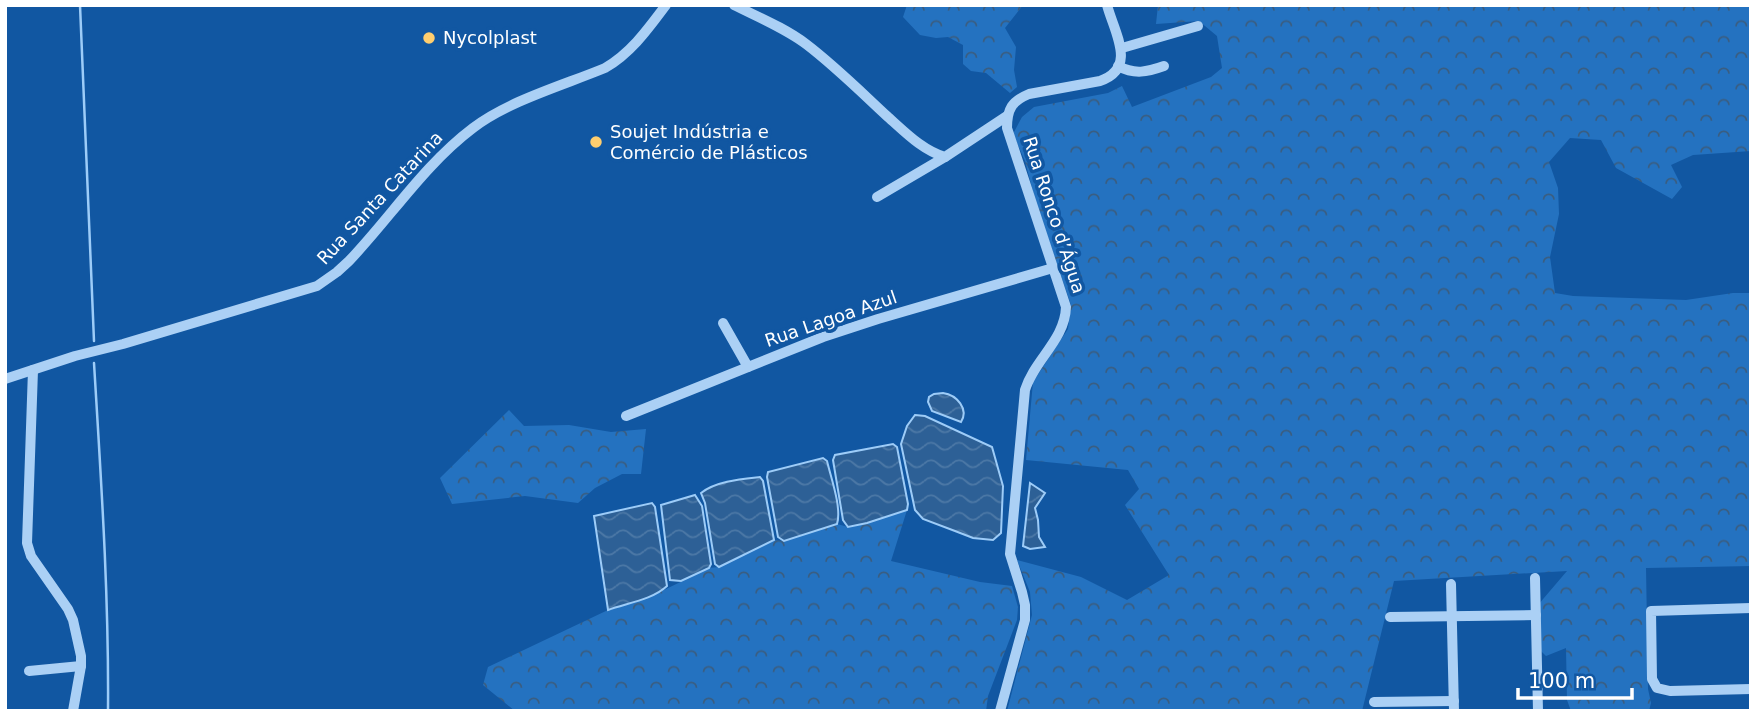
<svg xmlns="http://www.w3.org/2000/svg" width="1756" height="716" font-family="'DejaVu Sans',sans-serif">
<defs>
<pattern id="forest-crowns" width="20" height="18" patternUnits="userSpaceOnUse" patternTransform="scale(1.75)"><rect width="20" height="18" fill="#2472c0"/><path d="M2 6a3 3 0 1 1 6 0M12 15a3 3 0 1 1 6 0" fill="none" stroke="#3a5d80"/></pattern>
<pattern id="water-waves" width="16" height="10" patternUnits="userSpaceOnUse" patternTransform="scale(1.75)"><rect width="16" height="10" fill="#2d6096"/><path d="M0 5q4-4 8 0t8 0" fill="none" stroke="#4c78a6"/></pattern>
</defs>
<rect width="100%" height="100%" fill="#1157a2"/>
<g fill="url(#forest-crowns)">
<path d="M 907,5 L 1023,5 L 1005,28 L 1016,47 L 1014,70 L 1017,87 L 1010,93 L 986,73 L 971,71 L 963,64 L 963,45 L 948,37 L 936,38 L 920,35 L 903,17 Z"/>
<path d="M 1158,5 L 1751,5 L 1751,151 L 1693,155 L 1671,165 L 1682,187 L 1672,199 L 1616,168 L 1601,140 L 1570,138 L 1549,162 L 1558,188 L 1559,214 L 1550,257 L 1555,293 L 1573,296 L 1686,300 L 1733,293 L 1751,293 L 1751,566 L 1646,568 L 1648,689 L 1651,703 L 1649,711 L 1571,711 L 1567,700 L 1566,648 L 1546,656 L 1539,649 L 1538,605 L 1567,571 L 1394,581 L 1362,711 L 1007,711 L 1032,615 L 1030,592 L 1017,560 L 1081,577 L 1127,600 L 1169,575 L 1125,505 L 1139,489 L 1128,470 L 1026,460 L 1033,382 L 1068,329 L 1071,305 L 1036,203 L 1025,161 L 1013,134 L 1022,117 L 1034,107 L 1108,93 L 1122,86 L 1132,107 L 1211,77 L 1222,68 L 1217,36 L 1199,21 L 1156,24 Z"/>
<path d="M 509,410 L 524,426 L 569,425 L 611,432 L 646,429 L 641,474 L 622,474 L 595,488 L 578,503 L 525,496 L 452,504 L 440,478 Z"/>
<path d="M 907,510 L 891,561 L 980,582 L 1012,586 L 1018,607 L 1017,620 L 988,696 L 986,711 L 515,711 L 483,685 L 488,667 L 608,610 L 662,591 L 709,568 L 719,567 L 774,540 L 784,541 L 837,524 L 848,527 Z"/>
</g>
<g fill="url(#water-waves)" stroke="#9dccf8" stroke-width="2">
<path d="M 943,393 C 957,395 969,409 961,422 L 932,411 L 928,402 L 929,397 L 934,394 Z"/>
<path d="M 915,415 L 925,416 L 992,447 L 1003,486 L 1001,533 L 993,540 L 973,538 L 955,531 L 923,519 L 915,510 L 901,444 L 907,426 Z"/>
<path d="M 893,444 L 897,447 L 908,504 L 907,510 L 867,523 L 848,527 L 843,520 L 833,460 L 835,455 Z"/>
<path d="M 823,458 L 827,461 C 831,478 842,508 837,524 L 784,541 L 778,537 L 767,477 L 768,472 Z"/>
<path d="M 760,477 L 763,481 L 774,540 L 719,567 L 715,564 L 705,503 L 701,493 C 716,481 742,479 760,477 Z"/>
<path d="M 1030,483 L 1045,493 L 1035,508 L 1038,520 L 1039,537 L 1045,547 L 1030,549 L 1023,546 Z"/>
<path d="M 695,495 L 702,506 L 711,564 L 709,568 L 681,581 L 670,580 L 661,505 Z"/>
<path d="M 652,503 L 655,507 L 667,586 C 652,600 627,603 608,610 L 594,516 Z"/>
</g>
<g fill="none" stroke-linecap="round" stroke-linejoin="round">
<g stroke="#9dccf8" stroke-width="2.5">
<path d="M 80,5 L 94,341"/>
<path d="M 94,363 C 101,479 109,595 108,711"/>
</g>
<g stroke="#abd0f5" stroke-width="10">
<path d="M 734,5 C 758,17 785,28 806,44 C 835,66 861,92 888,117 C 905,132 922,150 945,157 L 1007,116"/>
<path d="M 1122,48 L 1198,26"/>
<path d="M 1118,66 C 1135,75 1147,72 1164,66"/>
<path d="M 877,197 L 945,157"/>
<path d="M 723,323 L 748,367"/>
<path d="M 33,370 L 27,543 L 31,556 L 68,609 L 73,620 L 81,656 L 81,666 L 73,711"/>
<path d="M 5,379 L 75,356 L 123,344 L 317,286 L 337,272 L 349,261 C 391,217 424,165 473,128 C 508,101 564,85 605,68 C 631,53 648,29 666,5"/>
<path d="M 626,416 L 823,337 L 878,319 L 1053,268"/>
<path d="M 1535,578 L 1538,711"/>
<path d="M 1451,584 L 1454,711"/>
<path d="M 1751,608 L 1651,611 L 1652,679 L 1657,688 L 1670,691 L 1751,689"/>
<path d="M 1390,617 L 1536,615"/>
<path d="M 29,671 L 81,666"/>
<path d="M 1374,702 L 1454,701"/>
<path d="M 1000,711 L 1025,620 L 1025,605 L 1022,592 L 1010,554 L 1025,390 C 1034,360 1065,340 1066,307 L 1007,128 C 1007,109 1012,101 1029,94 L 1100,81 C 1138,68 1114,32 1107,5"/>
</g>
</g>
<g fill="#ffce6f" stroke="#1157a2" stroke-width="2.5">
<circle cx="429" cy="38" r="7"/>
<circle cx="596" cy="142" r="7"/>
</g>
<g text-anchor="middle" stroke-width="7" stroke-linejoin="round" paint-order="stroke">
<g font-size="18" fill="#fff" stroke="#1157a2" text-anchor="start">
<text x="443" y="44">Nycolplast</text>
<text x="610" y="138">Soujet Indústria e<tspan x="610" dy="21">Comércio de Plásticos</tspan></text>
</g>
<g font-size="18" fill="#fff" stroke="#1157a2">
<text transform="translate(380 198) rotate(-47)" y="6">Rua Santa Catarina</text>
<text transform="translate(1054 215) rotate(72)" y="6">Rua Ronco d’Água</text>
<text transform="translate(831 319) rotate(-19)" y="6">Rua Lagoa Azul</text>
</g>
</g>
<rect width="1756" height="716" fill="none" stroke="#ffffff" stroke-width="14"/>
<path d="M1518 688v10h114v-10" fill="none" stroke="#ffffff" stroke-width="3.5"/>
<text x="1528" y="688" font-size="21" fill="#ffffff" stroke="#1157a2" stroke-width="5" paint-order="stroke">100 m</text>
</svg>
